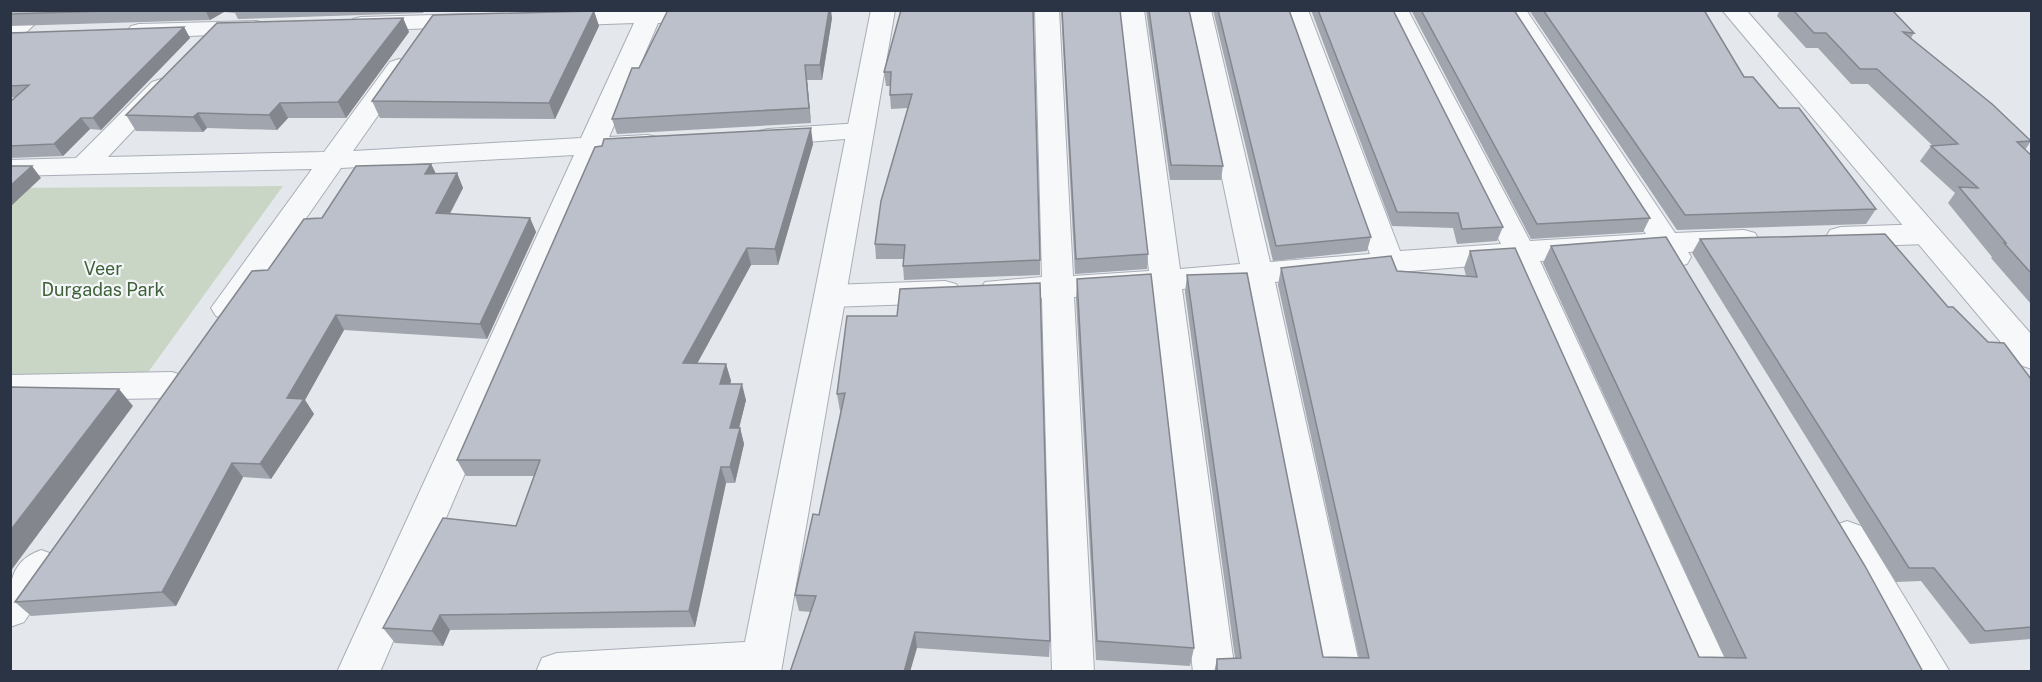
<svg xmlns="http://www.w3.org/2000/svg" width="2042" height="682" font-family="'Public Sans',sans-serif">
<rect width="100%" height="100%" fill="#e4e7ec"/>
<path fill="#c9d6c5" d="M 283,186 L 141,382 L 11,384 L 10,188 Z"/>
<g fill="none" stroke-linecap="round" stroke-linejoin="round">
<defs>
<g id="minor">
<path d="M 24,10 L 50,10 L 19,39 L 10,41 L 10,22 Z"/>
<path d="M 596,10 L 721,10 L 724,14 L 720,19 L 712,21 L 658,23 L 609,137 L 647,135 L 657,137 L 661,143 L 657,149 L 602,154 L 380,672 L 337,672 L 574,155 L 341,168 L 238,316 L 227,319 L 216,316 L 211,308 L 312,169 L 10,176 L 10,160 L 76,158 L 152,82 L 161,79 L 170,82 L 174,87 L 108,157 L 324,152 L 390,62 L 399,59 L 408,62 L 412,67 L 353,151 L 581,138 L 634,23 L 550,26 L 542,24 L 538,19 L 542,14 Z"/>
<path d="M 1035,10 L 1059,10 L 1073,276 L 1149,271 L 1120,10 L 1144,10 L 1180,269 L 1240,264 L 1187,10 L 1211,10 L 1270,262 L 1370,254 L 1284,10 L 1308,10 L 1400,251 L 1501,244 L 1385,10 L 1408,10 L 1530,241 L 1646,234 L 1503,10 L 1526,10 L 1675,233 L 1744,230 L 1755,233 L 1759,240 L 1755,247 L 1688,252 L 1691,257 L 1687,264 L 1676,267 L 1665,264 L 1658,253 L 1540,261 L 1731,672 L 1688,672 L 1510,263 L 1275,282 L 1361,672 L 1319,672 L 1244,284 L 1182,289 L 1235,672 L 1193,672 L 1151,292 L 1074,297 L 1094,672 L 1052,672 L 1042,298 L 996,301 L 985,298 L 980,290 L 985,282 L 1042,277 Z"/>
<path d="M 472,14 L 480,16 L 484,21 L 480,26 L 361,31 L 353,29 L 349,24 L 353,19 L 361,17 Z"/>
<path d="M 256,21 L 264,23 L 268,28 L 264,33 L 139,38 L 131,36 L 127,31 L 131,26 L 139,24 Z"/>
<path d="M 861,123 L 871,125 L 874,131 L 871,137 L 768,145 L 758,143 L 754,137 L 758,131 L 768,129 Z"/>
<path d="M 1926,224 L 1937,227 L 1941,234 L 1937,241 L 1926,244 L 1841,247 L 1830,244 L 1826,237 L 1830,230 L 1841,227 Z"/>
<path d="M 945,281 L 956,284 L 961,292 L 956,300 L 945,303 L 830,307 L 819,304 L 814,296 L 819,288 L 830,285 Z"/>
<path d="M 172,372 L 184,376 L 189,385 L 184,394 L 172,398 L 10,401 L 10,375 Z"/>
<path d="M 1847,521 L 1861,526 L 1950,672 L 1906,672 L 1828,537 L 1833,526 Z"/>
<path d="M 41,550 L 55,555 L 61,567 L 24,622 L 10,627 C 10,594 4,563 41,550 Z"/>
<path d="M 762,641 L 777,646 L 783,660 L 778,672 L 536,672 L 542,658 L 557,653 Z"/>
</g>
<g id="tertiary">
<path d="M 871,10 L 895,10 L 781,672 L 739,672 Z"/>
<path d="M 1722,10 L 1746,10 L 2032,335 L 2032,369 L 2020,365 Z"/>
</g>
</defs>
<use href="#minor" stroke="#a9aeb7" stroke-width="2"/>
<use href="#tertiary" stroke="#a9aeb7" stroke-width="2"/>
<use href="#minor" fill="#f7f8fa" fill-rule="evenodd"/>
<use href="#tertiary" fill="#f7f8fa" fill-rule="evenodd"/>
</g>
<g fill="#a1a5ae">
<path d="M 10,10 L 425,10 L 423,13 L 238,19 L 235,13 L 224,12 L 210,20 L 10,26 Z"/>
<path d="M 452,10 L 498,10 L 453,12 Z"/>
<path d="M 901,10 L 1040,260 L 1040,275 L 904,280 L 903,266 L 903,259 L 876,259 L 875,244 L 908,108 L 891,109 L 890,95 L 890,86 L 886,86 L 884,72 Z"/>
<path d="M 1061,10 L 1120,10 L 1148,254 L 1147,269 L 1075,274 Z"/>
<path d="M 1146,10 L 1189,10 L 1223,166 L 1221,180 L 1170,180 Z"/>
<path d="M 1213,10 L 1289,10 L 1371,237 L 1367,251 L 1273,261 Z"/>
<path d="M 1311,10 L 1393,10 L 1503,227 L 1497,241 L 1457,244 L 1453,228 L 1392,226 Z"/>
<path d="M 1411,10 L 1514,10 L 1650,218 L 1643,232 L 1531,239 Z"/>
<path d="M 1529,10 L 1704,10 L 1744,77 L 1779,108 L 1876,209 L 1866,224 L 1677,230 Z"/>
<path d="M 1780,10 L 1892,10 L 1914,33 L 1911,38 L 2031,141 L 2025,150 L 2031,155 L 2031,304 L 1991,258 L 1992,257 L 1948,203 L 1955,193 L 1920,161 L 1931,146 L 1932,145 L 1868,84 L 1851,84 L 1818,48 L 1806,48 L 1777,16 Z"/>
<path d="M 594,11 L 599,26 L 555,119 L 380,118 L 372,101 Z"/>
<path d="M 403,18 L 409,32 L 346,118 L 288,118 L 277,130 L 207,128 L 203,132 L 136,131 L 126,115 Z"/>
<path d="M 832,18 L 822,80 L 807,80 L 811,123 L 617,134 L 612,119 L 639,68 Z"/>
<path d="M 184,27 L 190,38 L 101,130 L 90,129 L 63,156 L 10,158 L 10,102 L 15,97 L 10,98 L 10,33 Z"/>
<path d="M 813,144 L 778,265 L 751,265 L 697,364 L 726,364 L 731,381 L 730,384 L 746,400 L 739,428 L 740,428 L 744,444 L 735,483 L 726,483 L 695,627 L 450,630 L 443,646 L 395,643 L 383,628 L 516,526 L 534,476 L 466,476 L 457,460 Z"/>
<path d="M 431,164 L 436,174 L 457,173 L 463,188 L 450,214 L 530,218 L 536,232 L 487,339 L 344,330 L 305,400 L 314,414 L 271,479 L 243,477 L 176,606 L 31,616 L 15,602 L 268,270 L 322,218 Z"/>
<path d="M 1700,239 L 1948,307 L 2031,379 L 2031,639 L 1970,644 L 1921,581 L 1896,582 L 1692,253 Z"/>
<path d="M 1551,246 L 1923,672 L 1214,672 L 1217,659 L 1235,658 L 1185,292 L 1187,275 L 1323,657 L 1359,658 L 1278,285 L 1281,268 L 1397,271 L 1466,276 L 1464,268 L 1470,251 L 1699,657 L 1725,658 L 1543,263 Z"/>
<path d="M 1077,279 L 1194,648 L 1190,666 L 1096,660 L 1076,299 Z"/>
<path d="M 847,316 L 1050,641 L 1049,657 L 917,648 L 811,612 L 799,611 L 795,595 L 819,515 L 841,410 L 840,411 L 837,394 Z"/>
</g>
<g fill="#83868d">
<path d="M 205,10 L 224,10 L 224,12 L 210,20 Z"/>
<path d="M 829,10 L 831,10 L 832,18 L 822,80 L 820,65 Z"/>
<path d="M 594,11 L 599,26 L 555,119 L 549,103 Z"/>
<path d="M 403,18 L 409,32 L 346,118 L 338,102 Z"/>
<path d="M 184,27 L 190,38 L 101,130 L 93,118 Z"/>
<path d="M 805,65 L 807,80 L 811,123 L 809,108 Z"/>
<path d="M 280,103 L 288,118 L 277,130 L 269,115 Z"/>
<path d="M 198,113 L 207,128 L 203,132 L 193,117 Z"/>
<path d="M 81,118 L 90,129 L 63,156 L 54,144 Z"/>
<path d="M 811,128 L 813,144 L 778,265 L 775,249 Z"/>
<path d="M 431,164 L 438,178 L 425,174 Z"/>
<path d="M 32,166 L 41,178 L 10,207 L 10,186 Z"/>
<path d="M 457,173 L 463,188 L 442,228 L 436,213 Z"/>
<path d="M 530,218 L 536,232 L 487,339 L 480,324 Z"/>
<path d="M 747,248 L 751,265 L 688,380 L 683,363 Z"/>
<path d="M 336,315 L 344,330 L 305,400 L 314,414 L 271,479 L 260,464 L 287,398 Z"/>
<path d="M 726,364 L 731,381 L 725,400 L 720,384 Z"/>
<path d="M 742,384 L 746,400 L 735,444 L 730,428 Z"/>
<path d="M 119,389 L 133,406 L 10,572 L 10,531 Z"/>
<path d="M 740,428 L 744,444 L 735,483 L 730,467 Z"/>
<path d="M 232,463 L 243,477 L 176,606 L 162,592 Z"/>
<path d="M 721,467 L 726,483 L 695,627 L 689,611 Z"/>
<path d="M 440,615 L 450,630 L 443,646 L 432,631 Z"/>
<path d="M 915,632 L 917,648 L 910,672 L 904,672 Z"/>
</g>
<g fill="#bbc0ca" stroke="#83868d" stroke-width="1.5">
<path d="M 10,10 L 137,10 L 10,14 Z"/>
<path d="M 668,10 L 829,10 L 820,65 L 805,65 L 809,108 L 612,119 L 632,68 L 639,68 Z"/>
<path d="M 901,10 L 1033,10 L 1040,260 L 903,266 L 905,245 L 875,244 L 881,201 L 912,94 L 890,95 L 891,72 L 884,72 Z"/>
<path d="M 1062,10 L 1120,10 L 1148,254 L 1076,259 Z"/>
<path d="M 1149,10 L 1189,10 L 1223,166 L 1171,165 Z"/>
<path d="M 1218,10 L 1289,10 L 1371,237 L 1276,246 Z"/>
<path d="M 1318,10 L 1393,10 L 1503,227 L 1462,229 L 1458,213 L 1397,212 Z"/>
<path d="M 1421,10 L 1514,10 L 1650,218 L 1537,224 Z"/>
<path d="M 1543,10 L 1704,10 L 1744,77 L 1753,77 L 1779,108 L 1799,108 L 1876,209 L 1685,215 Z"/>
<path d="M 1793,10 L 1892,10 L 1914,33 L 1903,32 L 1992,104 L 2031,141 L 2017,142 L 2031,155 L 2031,273 L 2004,243 L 2006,243 L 1959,187 L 1978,188 L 1931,146 L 1958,144 L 1877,69 L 1860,69 L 1826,33 L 1814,33 Z"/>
<path d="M 594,11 L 549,103 L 372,101 L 433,15 Z"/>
<path d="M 403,18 L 338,102 L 280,103 L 269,115 L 198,113 L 193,117 L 126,115 L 217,23 Z"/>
<path d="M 184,27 L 93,118 L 81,118 L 54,144 L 10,146 L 10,102 L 29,85 L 10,86 L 10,33 Z"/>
<path d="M 811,128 L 775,249 L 747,248 L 683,363 L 726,364 L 720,384 L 742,384 L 730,428 L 740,428 L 730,467 L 721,467 L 689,611 L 440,615 L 432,631 L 383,628 L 443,518 L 516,526 L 540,460 L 457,460 L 595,147 L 602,146 L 604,139 Z"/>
<path d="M 431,164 L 425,174 L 457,173 L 436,213 L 530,218 L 480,324 L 336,315 L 287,398 L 304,399 L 260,464 L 232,463 L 162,592 L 15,602 L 252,271 L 268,270 L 304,219 L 322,218 L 356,166 Z"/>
<path d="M 10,166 L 32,166 L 10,186 Z"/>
<path d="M 1885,234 L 1948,307 L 1953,307 L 1988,342 L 2004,343 L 2031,379 L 2031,627 L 1985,631 L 1934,568 L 1909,568 L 1700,239 Z"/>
<path d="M 1666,237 L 1865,566 L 1923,672 L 1217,672 L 1217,659 L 1241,658 L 1187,275 L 1247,273 L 1323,657 L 1369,658 L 1281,268 L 1391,256 L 1397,271 L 1477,277 L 1470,251 L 1515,248 L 1699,657 L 1746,658 L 1551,246 Z"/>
<path d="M 1151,274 L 1194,648 L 1097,641 L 1077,279 Z"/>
<path d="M 1040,283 L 1050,641 L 915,632 L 904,672 L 790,672 L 816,596 L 795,595 L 813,514 L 819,515 L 845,393 L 837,394 L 847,316 L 897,316 L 900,289 Z"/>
<path d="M 10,387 L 119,389 L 10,531 Z"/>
</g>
<g text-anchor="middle" stroke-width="4.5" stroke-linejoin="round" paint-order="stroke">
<g font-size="18" fill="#3f6138" stroke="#f4f6f9">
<text x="103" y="275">Veer<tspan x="103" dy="21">Durgadas Park</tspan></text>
</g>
</g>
<rect width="2042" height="682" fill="none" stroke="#2b3445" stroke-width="24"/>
</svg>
